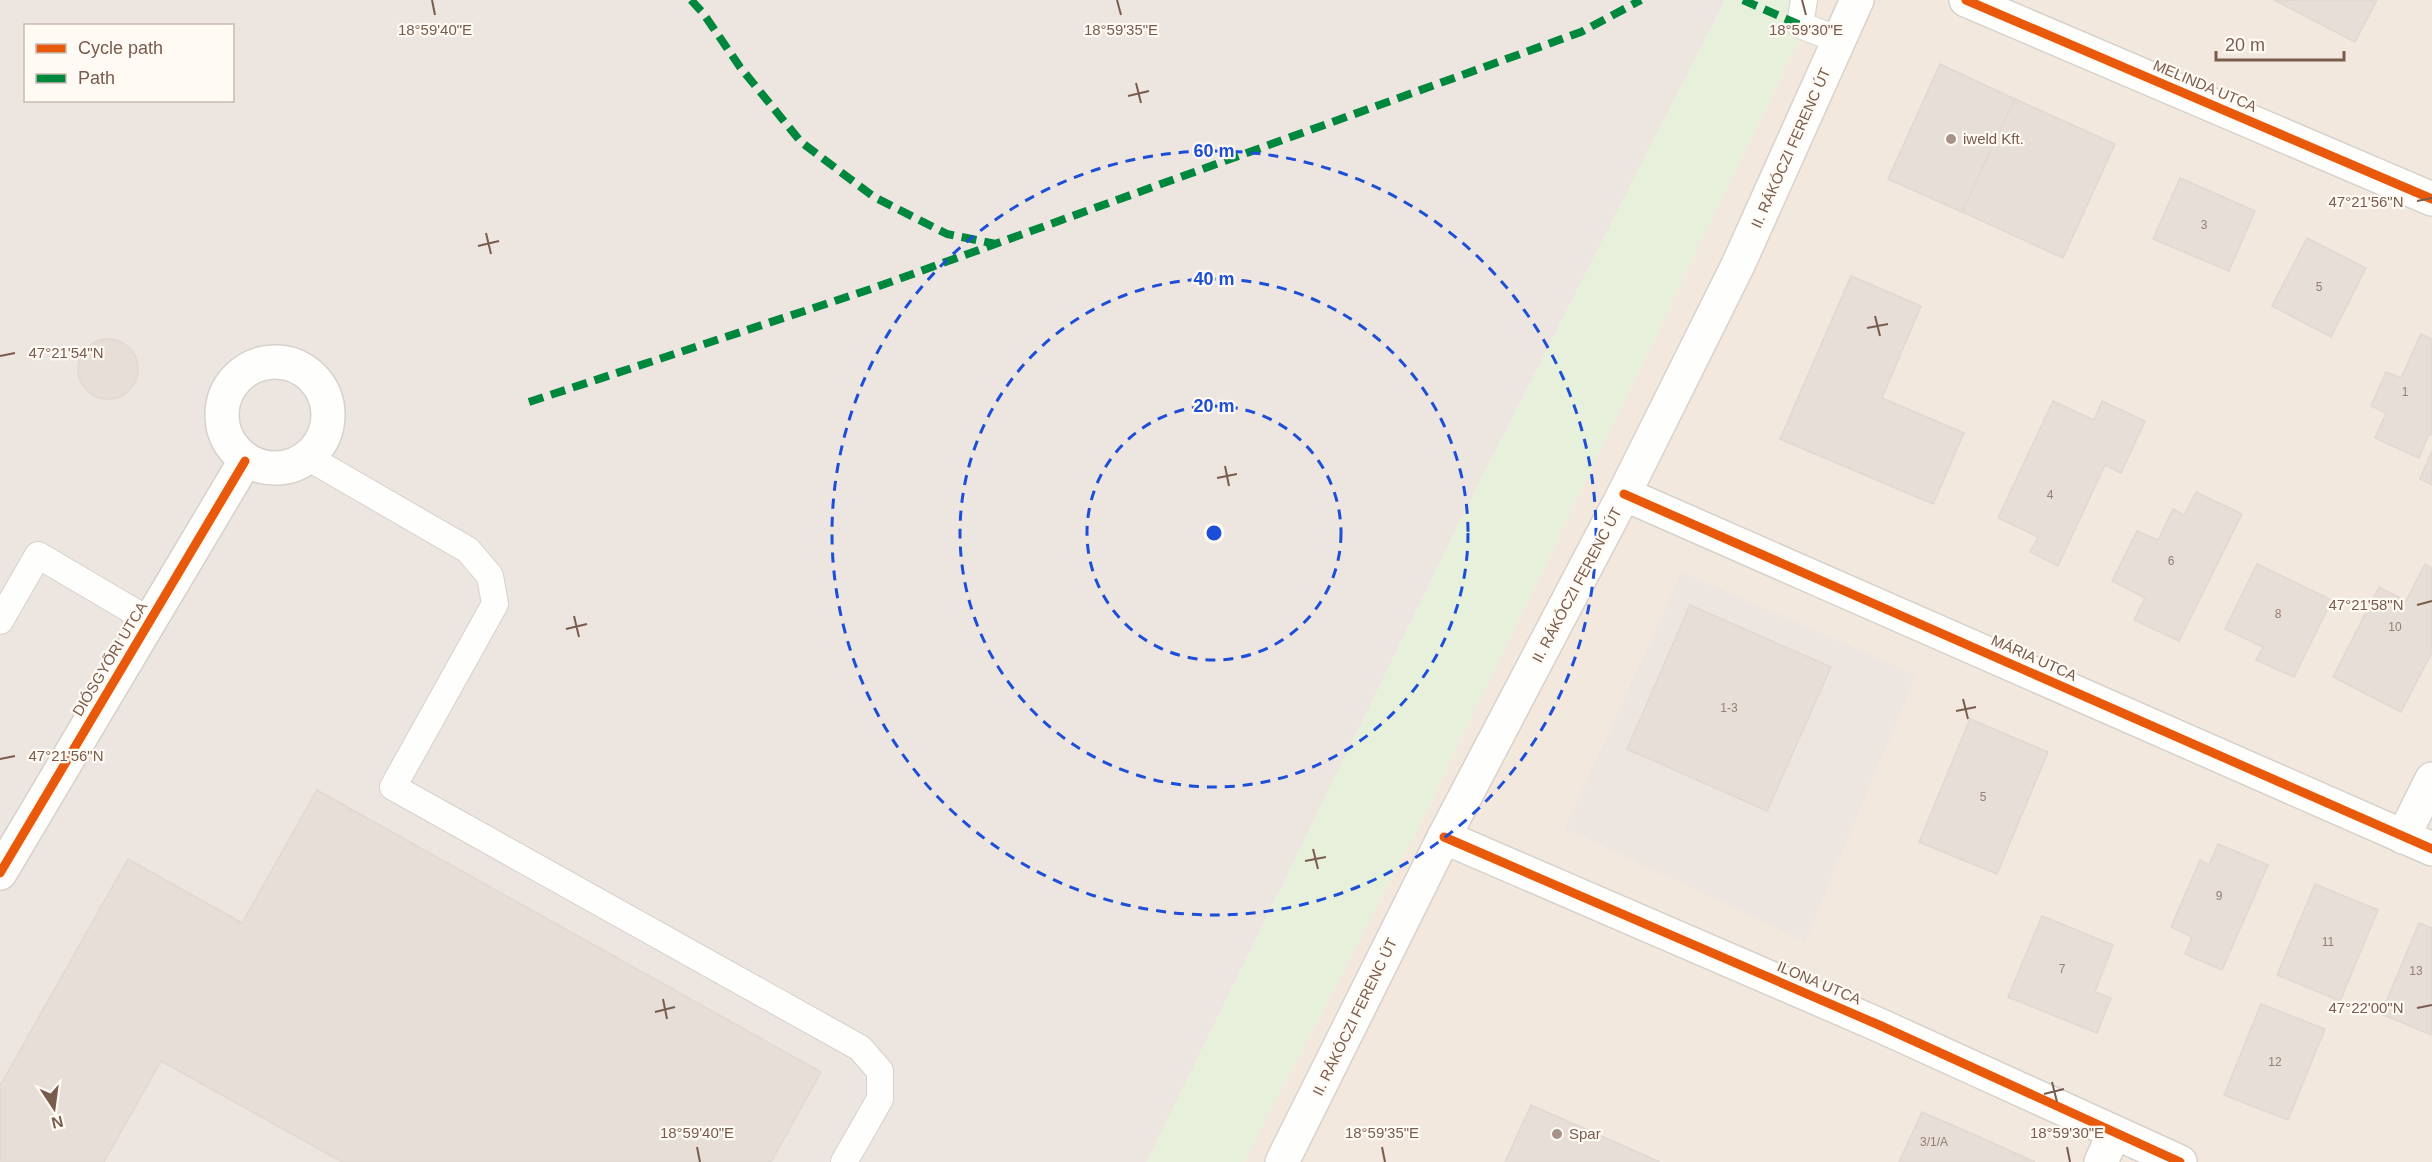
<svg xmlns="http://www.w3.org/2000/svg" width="2432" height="1162" font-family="Helvetica,sans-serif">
<rect width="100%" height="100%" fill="#f9f5f0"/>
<path fill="#f2e8de" d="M 1818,0 L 2432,0 L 2432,1162 L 1244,1162 L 1425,814 Z"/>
<g fill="#ede5e0" fill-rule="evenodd">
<path d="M 0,0 L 1725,0 L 1471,499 L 1147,1162 L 0,1162 ZM 26,26 L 232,26 L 232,100 L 26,100 Z"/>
<path d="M 1682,572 L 1916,675 L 1805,941 L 1565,828 Z"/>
</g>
<path fill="#e7f0db" d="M 1725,0 L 1818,0 L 1425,814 L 1244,1162 L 1147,1162 L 1471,498 Z"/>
<g fill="#e6ded7" stroke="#e2d8d2" stroke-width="1.5">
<path d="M 2274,0 L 2377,0 L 2355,42 Z"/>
<path d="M 1940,64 L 2015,99 L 1962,212 L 1888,179 Z"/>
<path d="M 2015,99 L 2115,144 L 2063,258 L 1962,212 Z"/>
<path d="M 2180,178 L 2255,211 L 2229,271 L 2153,239 Z"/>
<path d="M 2307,238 L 2366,268 L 2331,337 L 2272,306 Z"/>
<path d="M 1851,276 L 1921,306 L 1882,398 L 1964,433 L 1933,504 L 1780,439 Z"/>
<path d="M 2421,334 L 2432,339 L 2432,435 L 2429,434 L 2419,458 L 2375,438 L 2386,413 L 2371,406 L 2386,372 L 2401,378 Z"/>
<circle cx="108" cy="369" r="30"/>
<path d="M 2053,401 L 2094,420 L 2102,401 L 2145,421 L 2121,473 L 2105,465 L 2058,566 L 2030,552 L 2038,537 L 1998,518 Z"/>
<path d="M 2432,451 L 2432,485 L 2420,479 Z"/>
<path d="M 2196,492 L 2242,514 L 2179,641 L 2134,620 L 2145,598 L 2112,581 L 2137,531 L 2158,540 L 2173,509 L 2184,515 Z"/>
<path d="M 2257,564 L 2332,600 L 2294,677 L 2256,660 L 2263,647 L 2225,629 Z"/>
<path d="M 2425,564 L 2432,568 L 2432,652 L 2401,712 L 2333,677 L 2379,587 L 2406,601 Z"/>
<path d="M 1690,605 L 1831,667 L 1767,811 L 1627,749 Z"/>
<path d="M 1970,719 L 2048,752 L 1997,874 L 1919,842 Z"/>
<path d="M 317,790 L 821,1072 L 771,1162 L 342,1162 L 161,1061 L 104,1162 L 0,1162 L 0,1086 L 128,859 L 242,923 Z"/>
<path d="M 2218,844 L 2268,865 L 2222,970 L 2185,954 L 2192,937 L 2171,927 L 2200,860 L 2209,865 Z"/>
<path d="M 2315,884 L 2378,910 L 2340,1001 L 2277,975 Z"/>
<path d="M 2042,916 L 2113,945 L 2095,992 L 2111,998 L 2097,1033 L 2008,997 Z"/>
<path d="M 2419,923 L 2432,928 L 2432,1035 L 2381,1014 Z"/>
<path d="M 2261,1004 L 2325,1029 L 2288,1120 L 2224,1095 Z"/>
<path d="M 1531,1105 L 1660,1162 L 1505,1162 Z"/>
<path d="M 1922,1112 L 1984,1139 L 2035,1162 L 1899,1162 Z"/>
</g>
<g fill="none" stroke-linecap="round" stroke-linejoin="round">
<defs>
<g id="service">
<path d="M 1804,0 L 1800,25 L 1839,40"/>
<path d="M 309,458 L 468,550 L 490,576 L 495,604 L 393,787 L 860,1048 L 880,1071 L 880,1099 L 844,1162"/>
<path d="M 0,621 L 38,555 L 150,621"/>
</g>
<g id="minor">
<path d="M 1966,0 L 2432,199"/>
<circle cx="275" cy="415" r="53"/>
<path d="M 1624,494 L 2432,849"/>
<path d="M 1444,837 L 1879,1025 L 2180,1162"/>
<path d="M 2403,837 L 2432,779"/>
<path d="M 0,873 L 245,461"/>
<path d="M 2101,1162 L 2114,1133"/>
</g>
<path id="secondary" d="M 1282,1162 L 1444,837 L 1624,494 L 1738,265 L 1857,0"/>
</defs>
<use href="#service" stroke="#d7d1cb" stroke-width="28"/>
<use href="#minor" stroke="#d7d1cb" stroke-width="36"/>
<use href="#secondary" stroke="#d9d2cb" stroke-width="36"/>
<use href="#service" stroke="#fefefd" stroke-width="26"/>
<use href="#minor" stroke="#fefefd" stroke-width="33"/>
<use href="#secondary" stroke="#fefefd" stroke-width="33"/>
<g stroke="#00873e" stroke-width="8" stroke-dasharray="15 8" stroke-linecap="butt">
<path d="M 691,0 L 703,13 L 740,67 L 801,142 L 874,197 L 947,234 L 996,244"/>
<path d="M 1743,0 L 1800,25"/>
<path d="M 529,402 L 871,289 L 1581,32 L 1641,0"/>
</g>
<defs>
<g id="cycleway">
<path d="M 1966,0 L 2432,199"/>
<path d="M 1624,494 L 2432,849"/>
<path d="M 1444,837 L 1879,1025 L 2180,1162"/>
<path d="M 0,873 L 245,461"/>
</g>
</defs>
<use href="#cycleway" stroke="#fffaf3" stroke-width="13"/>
<use href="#cycleway" stroke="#e8590c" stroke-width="9"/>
</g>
<path fill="none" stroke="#7a5c4d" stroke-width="2" d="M 432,0 L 435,15M 1117,0 L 1121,15M 1802,0 L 1806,15M 1136,83 L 1141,103M 1128,96 L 1149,91M 2417,201 L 2432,198M 486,233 L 491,254M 478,246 L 499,241M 1875,316 L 1880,336M 1867,328 L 1888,324M 0,356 L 15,353M 1225,466 L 1229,486M 1217,478 L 1237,474M 2417,605 L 2432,601M 574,616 L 579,637M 566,629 L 587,624M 1963,699 L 1968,719M 1956,711 L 1976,707M 0,759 L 15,756M 1313,849 L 1318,869M 1305,861 L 1326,857M 663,999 L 667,1019M 2417,1008 L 2432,1005M 655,1012 L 675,1007M 2052,1082 L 2057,1102M 2044,1094 L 2064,1089M 697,1147 L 700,1162M 1382,1147 L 1385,1162M 2067,1147 L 2070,1162"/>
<g fill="none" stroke="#1d4ed8" stroke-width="3" stroke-dasharray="10 8">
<circle cx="1214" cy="533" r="127"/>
<circle cx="1214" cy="533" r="254"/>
<circle cx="1214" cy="533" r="382"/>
</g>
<g fill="#a69286" stroke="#fffaf3" stroke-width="2">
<circle cx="1951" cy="139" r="6"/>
<circle cx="1557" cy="1134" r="6"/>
</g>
<g text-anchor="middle" stroke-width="4.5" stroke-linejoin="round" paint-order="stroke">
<g font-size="12" fill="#977e72">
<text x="2204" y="229">3</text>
<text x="2319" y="291">5</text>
<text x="2405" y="396">1</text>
<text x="2050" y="499">4</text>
<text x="2171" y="565">6</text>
<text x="2278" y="618">8</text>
<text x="2395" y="631">10</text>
<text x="1729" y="712">1-3</text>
<text x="1983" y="801">5</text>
<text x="2219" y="900">9</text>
<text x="2328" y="946">11</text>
<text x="2062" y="973">7</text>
<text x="2416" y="975">13</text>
<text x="2275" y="1066">12</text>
<text x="1934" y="1146">3/1/A</text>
</g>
<g font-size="15" fill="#7a5c4d" stroke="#fffaf3">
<text transform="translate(2205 86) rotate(23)" y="5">MELINDA UTCA</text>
<text transform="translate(1791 148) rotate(-66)" y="5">II. RÁKÓCZI FERENC ÚT</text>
<text transform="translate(1577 585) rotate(-62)" y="5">II. RÁKÓCZI FERENC ÚT</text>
<text transform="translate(2034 658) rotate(24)" y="5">MÁRIA UTCA</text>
<text transform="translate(110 659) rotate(-59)" y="5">DIÓSGYŐRI UTCA</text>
<text transform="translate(1819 983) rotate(23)" y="5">ILONA UTCA</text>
<text transform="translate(1355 1017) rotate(-64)" y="5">II. RÁKÓCZI FERENC ÚT</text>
</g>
<g font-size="15" fill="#7a5c4d" stroke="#fffaf3" text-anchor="start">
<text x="1963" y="144">iweld Kft.</text>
<text x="1569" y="1139">Spar</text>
</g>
</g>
<g font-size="15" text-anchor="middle" fill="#7a5c4d" stroke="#fffaf3" stroke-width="4.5" stroke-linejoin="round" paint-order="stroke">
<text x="435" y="35">18°59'40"E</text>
<text x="1121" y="35">18°59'35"E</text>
<text x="1806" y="35">18°59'30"E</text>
<text x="2366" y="207">47°21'56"N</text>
<text x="66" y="358">47°21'54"N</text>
<text x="2366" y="610">47°21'58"N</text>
<text x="66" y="761">47°21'56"N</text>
<text x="2366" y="1013">47°22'00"N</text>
<text x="697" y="1138">18°59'40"E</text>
<text x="1382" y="1138">18°59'35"E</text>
<text x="2067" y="1138">18°59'30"E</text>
</g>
<circle cx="1214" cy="533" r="9" fill="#1d4ed8" stroke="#fffaf3" stroke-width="3"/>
<g font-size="18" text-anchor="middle" font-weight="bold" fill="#1d4ed8" stroke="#fffaf3" stroke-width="4.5" stroke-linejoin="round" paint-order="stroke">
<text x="1214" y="157">60 m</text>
<text x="1214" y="285">40 m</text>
<text x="1214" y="412">20 m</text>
</g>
<rect x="24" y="24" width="210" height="78" fill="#fffaf3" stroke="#cabbb1" stroke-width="1.5"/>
<rect x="36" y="44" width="30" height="9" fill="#e8590c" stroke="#cabbb1" stroke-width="1.5"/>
<text x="78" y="54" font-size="18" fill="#7a5c4d">Cycle path</text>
<rect x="36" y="74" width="30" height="9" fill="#00873e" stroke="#cabbb1" stroke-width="1.5"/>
<text x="78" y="84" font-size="18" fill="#7a5c4d">Path</text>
<g transform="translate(54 1108) rotate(167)" stroke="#fffaf3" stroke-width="4.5" paint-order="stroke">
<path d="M0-4.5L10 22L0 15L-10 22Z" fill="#7a5c4d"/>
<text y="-9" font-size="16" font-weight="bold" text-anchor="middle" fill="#7a5c4d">N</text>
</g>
<path d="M2216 51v9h128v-9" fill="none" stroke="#7a5c4d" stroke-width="3"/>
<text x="2225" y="51" font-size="18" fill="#7a5c4d" stroke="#fffaf3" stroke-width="4.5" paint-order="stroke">20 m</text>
</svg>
